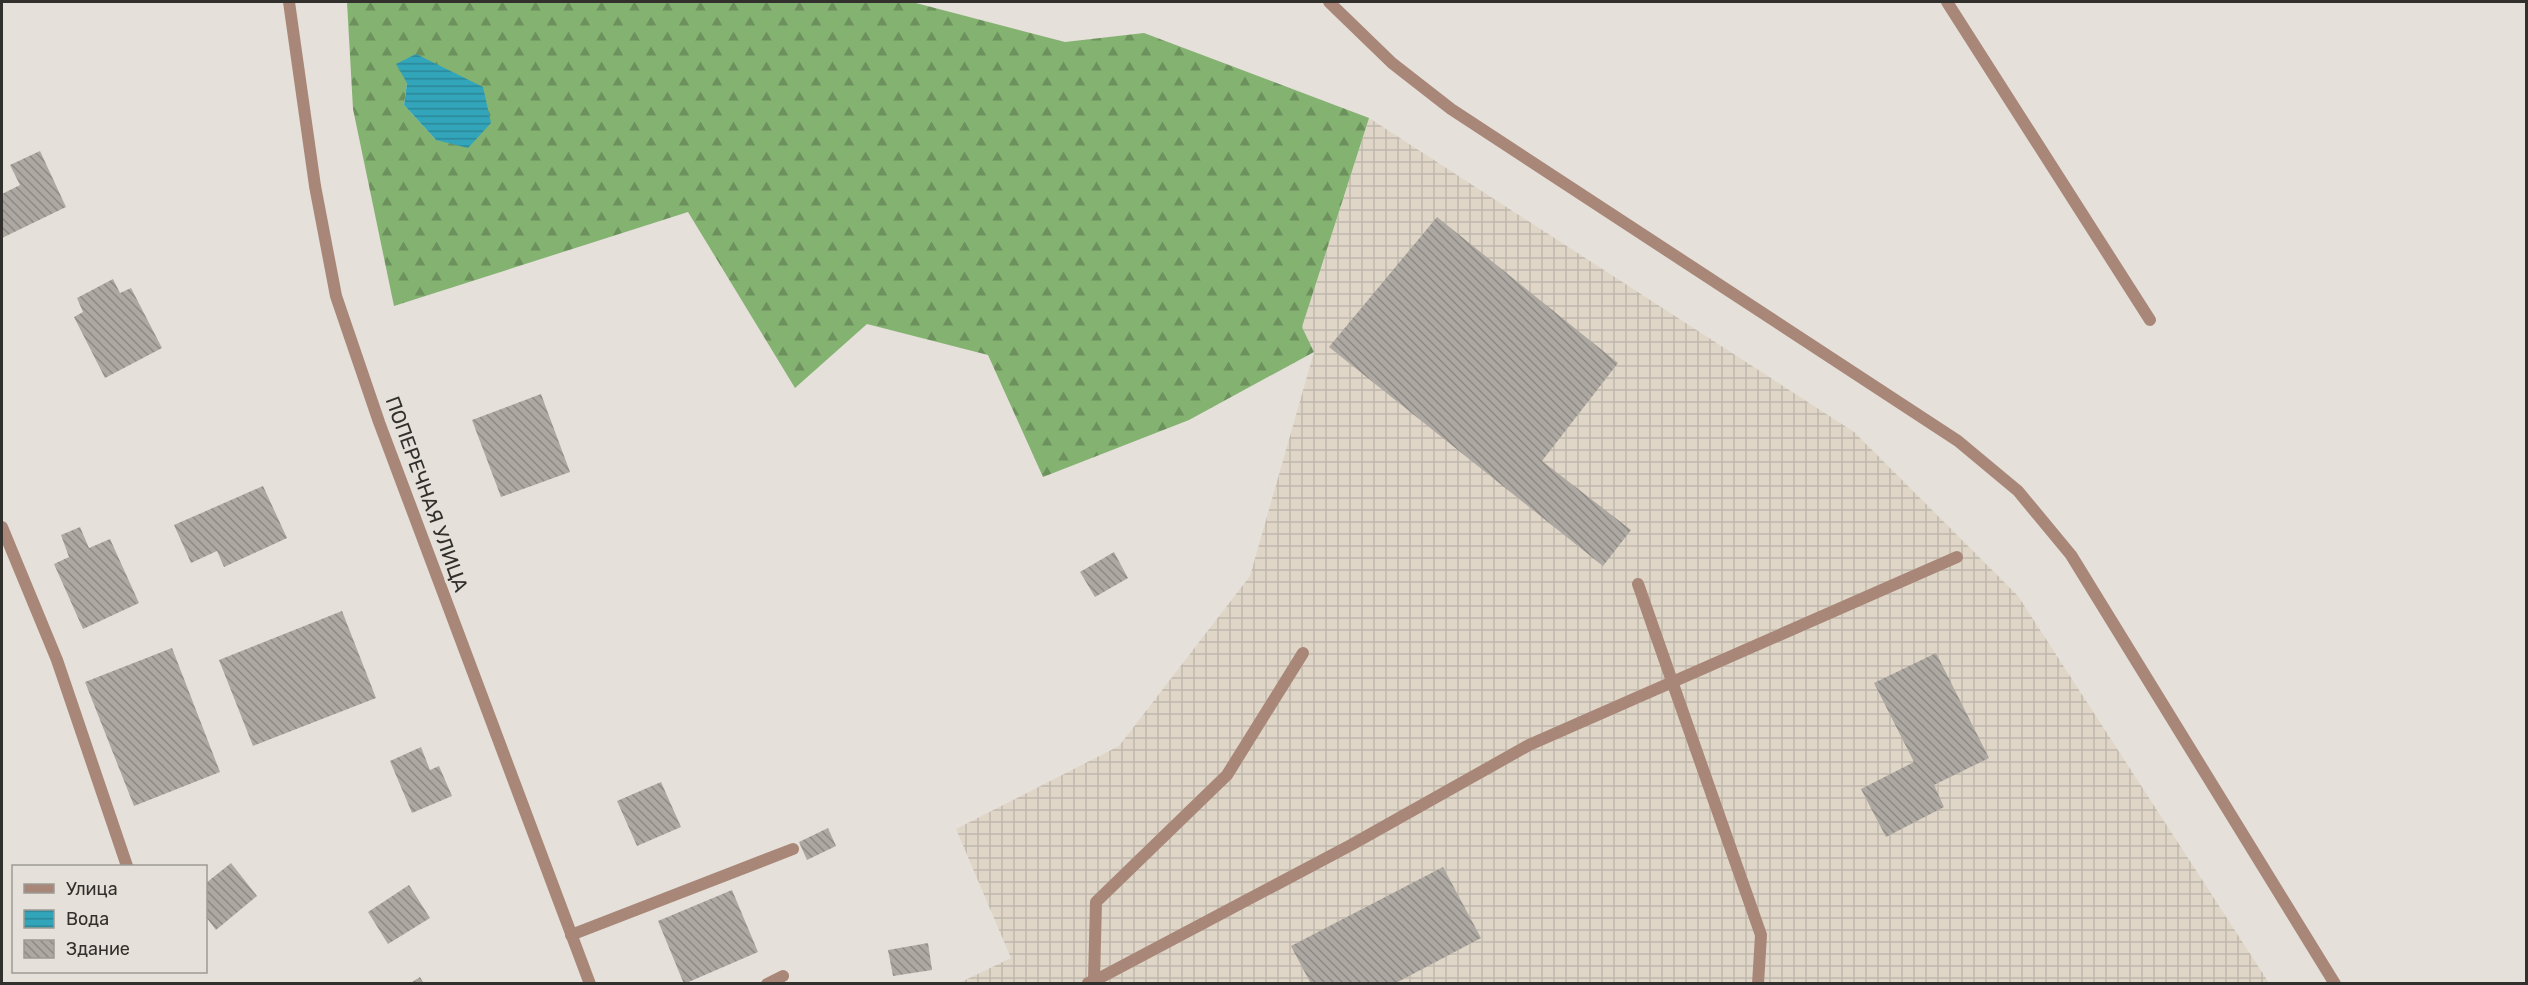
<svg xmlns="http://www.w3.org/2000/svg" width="2528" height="985" font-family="Rubik,sans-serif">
<defs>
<pattern id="industrial-grid" width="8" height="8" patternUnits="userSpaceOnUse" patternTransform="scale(1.5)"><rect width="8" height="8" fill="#dfd6c8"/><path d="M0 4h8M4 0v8" fill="none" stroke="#c0b8ac"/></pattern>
<pattern id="forest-firs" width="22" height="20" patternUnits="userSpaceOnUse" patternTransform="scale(1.5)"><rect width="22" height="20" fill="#83b271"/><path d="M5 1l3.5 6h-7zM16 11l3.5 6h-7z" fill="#6c915d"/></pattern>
<pattern id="water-rules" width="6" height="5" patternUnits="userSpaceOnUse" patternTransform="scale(1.5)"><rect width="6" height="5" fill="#32a5bb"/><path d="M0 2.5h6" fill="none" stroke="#2b8798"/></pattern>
<pattern id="building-back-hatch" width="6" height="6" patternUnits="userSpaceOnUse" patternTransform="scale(1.5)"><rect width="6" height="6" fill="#ada8a1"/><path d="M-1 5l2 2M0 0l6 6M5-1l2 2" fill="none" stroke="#8d8984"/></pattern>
</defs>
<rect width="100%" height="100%" fill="#e5e0d9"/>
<path fill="url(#industrial-grid)" d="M 1369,118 L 1854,432 L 2018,596 L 2269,983 L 959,983 L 1011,958 L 956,829 L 1119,746 L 1250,576 L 1314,352 L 1302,327 Z"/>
<path fill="url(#forest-firs)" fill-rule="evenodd" d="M 347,2 L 912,2 L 1065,42 L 1144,33 L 1369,118 L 1302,327 L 1314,352 L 1189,420 L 1043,477 L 988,355 L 867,324 L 795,388 L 688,212 L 394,306 L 353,109 ZM 407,83 L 436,140 L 404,105 Z"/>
<path fill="url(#water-rules)" d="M 416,54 L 483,87 L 491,123 L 468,148 L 436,140 L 404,105 L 407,83 L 396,64 Z"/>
<g fill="url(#building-back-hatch)">
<path d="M 40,151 L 66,207 L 2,238 L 2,194 L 20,185 L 10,165 Z"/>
<path d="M 1437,217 L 1618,363 L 1542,461 L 1631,530 L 1603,566 L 1329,347 Z"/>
<path d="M 113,279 L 120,293 L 131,288 L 162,348 L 105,378 L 74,317 L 83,312 L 77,298 Z"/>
<path d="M 541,394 L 570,472 L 501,497 L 472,420 Z"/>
<path d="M 263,486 L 287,538 L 224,567 L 217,551 L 191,563 L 174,525 Z"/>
<path d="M 80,527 L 89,548 L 110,539 L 139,603 L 83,629 L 54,564 L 69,557 L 61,535 Z"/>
<path d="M 1114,552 L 1128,578 L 1095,597 L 1080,572 Z"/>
<path d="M 342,611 L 376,698 L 253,746 L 219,660 Z"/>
<path d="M 172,648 L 220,772 L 134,806 L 85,682 Z"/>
<path d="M 1936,653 L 1989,758 L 1934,785 L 1944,807 L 1886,837 L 1861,789 L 1914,762 L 1874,683 Z"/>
<path d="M 421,747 L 430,770 L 439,766 L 452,796 L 412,813 L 390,761 Z"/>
<path d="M 661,782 L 681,827 L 637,846 L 617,801 Z"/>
<path d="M 828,828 L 836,846 L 807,860 L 799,842 Z"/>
<path d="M 231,863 L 257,896 L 216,930 L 206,917 L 206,883 Z"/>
<path d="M 1443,867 L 1481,938 L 1394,984 L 1311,984 L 1291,946 Z"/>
<path d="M 409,885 L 430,918 L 388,944 L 368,912 Z"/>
<path d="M 732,890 L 758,952 L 684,984 L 658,921 Z"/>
<path d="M 928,943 L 932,970 L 893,976 L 888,950 Z"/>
<path d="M 420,977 L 424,984 L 409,984 Z"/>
</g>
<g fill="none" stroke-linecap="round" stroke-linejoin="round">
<g stroke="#a98778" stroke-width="12">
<path d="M 1947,2 L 2150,320"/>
<path d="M 2,527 L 57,660 L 127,866"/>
<path d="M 1638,584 L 1761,935 L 1758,984"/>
<path d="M 571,935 L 793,849"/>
<path d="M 1094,981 L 1351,845 L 1529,745 L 1957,557"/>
<path d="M 1088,983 L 1094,981 L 1096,902 L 1227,775 L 1303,653"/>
<path d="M 767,984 L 783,976"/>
</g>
<g stroke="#a98778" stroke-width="12">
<path d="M 289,2 L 315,186 L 336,296 L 379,422 L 590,984"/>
<path d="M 1329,2 L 1392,63 L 1451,109 L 1958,441 L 2018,491 L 2071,555 L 2335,984"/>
</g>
</g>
<g text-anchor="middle" stroke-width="6" stroke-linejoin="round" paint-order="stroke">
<g font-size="20" fill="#32302d" stroke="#e5e0d9">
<text transform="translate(427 494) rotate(70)" y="7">ПОПЕРЕЧНАЯ УЛИЦА</text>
</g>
</g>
<rect width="2528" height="985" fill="none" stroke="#32302d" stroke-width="6"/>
<rect x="12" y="865" width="195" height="108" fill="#e5e0d9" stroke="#9d9a94" stroke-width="1.5"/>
<rect x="24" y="884" width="30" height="9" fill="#a98778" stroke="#9d9a94" stroke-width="1.5"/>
<text x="66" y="895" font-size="18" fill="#32302d">Улица</text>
<rect x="24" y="910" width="30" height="18" fill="url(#water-rules)" stroke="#9d9a94" stroke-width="1.5"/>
<text x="66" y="925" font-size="18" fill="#32302d">Вода</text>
<rect x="24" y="940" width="30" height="18" fill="url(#building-back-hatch)" stroke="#9d9a94" stroke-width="1.5"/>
<text x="66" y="955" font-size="18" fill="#32302d">Здание</text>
</svg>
